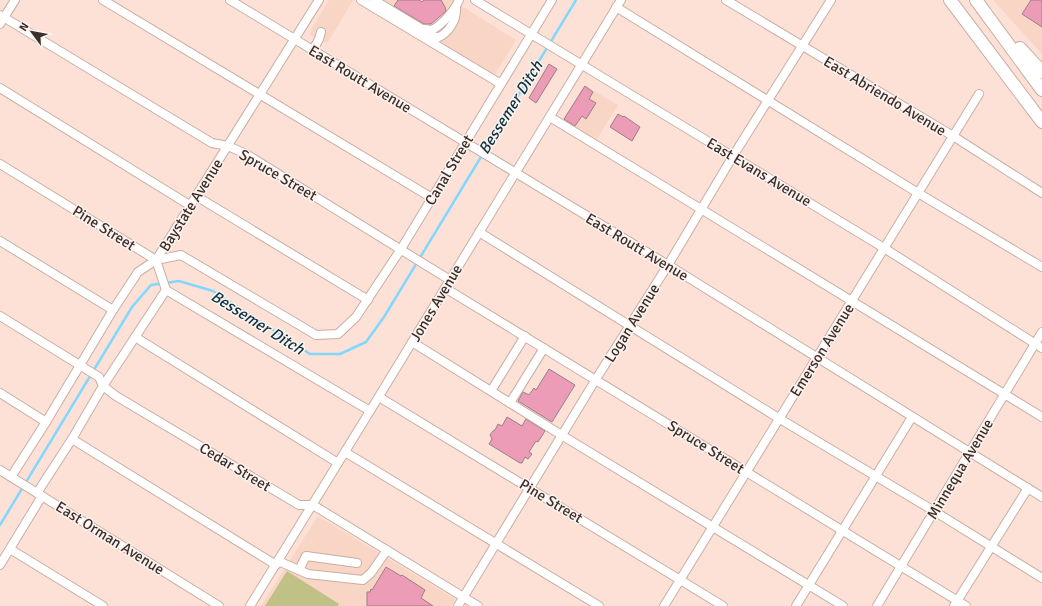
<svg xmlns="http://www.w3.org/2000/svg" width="1042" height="606" font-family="Signika,sans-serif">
<rect width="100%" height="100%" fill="#fde1d6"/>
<g fill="#f9d5c6">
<path d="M 329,0 L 353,0 L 328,42 L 320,41 L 310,35 L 312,28 Z"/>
<path d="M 354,0 L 452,0 L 516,40 L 490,83 Z"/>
<path d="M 993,0 L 1042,0 L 1042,54 Z"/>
<path d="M 584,85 L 618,105 L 595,142 L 562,122 Z"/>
<path d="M 318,516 L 455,599 L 451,606 L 261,606 Z"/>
</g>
<path fill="#bfc186" d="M 287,571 L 339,604 L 338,606 L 265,606 Z"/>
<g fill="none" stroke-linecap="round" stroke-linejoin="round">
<path stroke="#80d8ff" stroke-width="2.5" d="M 0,525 L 132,307 L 151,285 L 179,281 L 213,291 L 310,354 L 340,354 L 366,342 L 384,317 L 576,0"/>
</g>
<g fill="#ec9cb7" stroke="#9a7f87">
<path d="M 398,0 L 419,0 L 422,2 L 424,0 L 441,0 L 445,7 L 446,11 L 431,24 L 424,24 L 394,6 Z"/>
<path d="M 1031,0 L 1042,0 L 1042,27 L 1022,14 Z"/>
<path d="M 549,64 L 557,69 L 536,103 L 529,98 Z"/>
<path d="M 585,86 L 593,92 L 589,99 L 596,103 L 586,119 L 582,116 L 575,126 L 564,119 Z"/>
<path d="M 618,114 L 623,117 L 624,116 L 640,127 L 632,141 L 610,127 Z"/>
<path d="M 549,369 L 575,385 L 552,422 L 518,401 L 523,392 L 529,395 L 534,388 L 536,390 Z"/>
<path d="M 507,417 L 522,426 L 526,419 L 545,431 L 538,442 L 536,441 L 529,452 L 532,454 L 528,459 L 525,457 L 522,463 L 520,463 L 489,444 L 492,439 L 490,435 L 493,431 L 495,430 L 498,424 L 502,426 Z"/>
<path d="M 386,567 L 401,576 L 402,575 L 425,590 L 421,598 L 433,606 L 367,606 L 367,592 L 370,592 L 371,589 L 372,590 Z"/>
</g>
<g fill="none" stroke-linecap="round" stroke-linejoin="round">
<defs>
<g id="minor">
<path d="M 103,0 L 432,198"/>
<path d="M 230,0 L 668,265 L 1042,497"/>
<path d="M 361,0 L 501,84"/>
<path d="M 374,0 L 437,38 C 449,33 457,20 456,7"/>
<path d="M 475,0 L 884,248 L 1042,348"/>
<path d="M 726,0 L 953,136 L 1042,193"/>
<path d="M 616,7 L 918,193 L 1042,267"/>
<path d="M 0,15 L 212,143 L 228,146 L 246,154 L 450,280"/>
<path d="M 0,24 L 15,0"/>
<path d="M 424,29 L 432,30 C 442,25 455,10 459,0"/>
<path d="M 313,50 L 319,39 L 321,32"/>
<path d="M 0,88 L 191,206"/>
<path d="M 550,117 L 1042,417"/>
<path d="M 0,164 L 156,260 L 181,255 L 316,335 L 338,334 L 356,317 L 401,249 L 552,0"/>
<path d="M 196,196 L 368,300"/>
<path d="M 479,232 L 780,419 L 934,511 L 1042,578"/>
<path d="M 0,241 L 113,310"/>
<path d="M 156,260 L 166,290"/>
<path d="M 445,288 L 966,606"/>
<path d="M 166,290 L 370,411"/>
<path d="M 0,316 L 99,377 L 103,386 L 116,396 L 299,505 L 313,505 L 478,606"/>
<path d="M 135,337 L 338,463"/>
<path d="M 412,342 L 563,436 L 843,606"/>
<path d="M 491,391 L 525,336"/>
<path d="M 0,393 L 46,422"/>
<path d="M 379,397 L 723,606"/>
<path d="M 510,403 L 544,348"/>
<path d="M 72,439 L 276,565"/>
<path d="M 345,452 L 599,606"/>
<path d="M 0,470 L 219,606"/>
<path d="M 11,477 L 46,422 L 113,310 L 138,272 L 156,260 L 319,0"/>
<path d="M 37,493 L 72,439 L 103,386 L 166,290"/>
<path d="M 10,549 L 103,606"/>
<path d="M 278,561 L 308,574 L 363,580 L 371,573 L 387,550"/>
<path d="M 0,565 L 42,496"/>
<path d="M 299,570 L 306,556 L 357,563"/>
<path d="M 250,606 L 370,411 L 621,0"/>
<path d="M 458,606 L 596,379 L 668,265 L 733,156 L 831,0"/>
<path d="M 664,606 L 979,94"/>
<path d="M 796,606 L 912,417"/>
<path d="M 877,606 L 1042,332"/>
<path d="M 954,606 L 1028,488"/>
</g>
<g id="highway">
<path d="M 950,0 L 1042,122"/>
<path d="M 976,0 L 1042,90"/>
<path d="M 1020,48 L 1042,72"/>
</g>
</defs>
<use href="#minor" stroke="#c9aea3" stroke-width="10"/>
<use href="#highway" stroke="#c9aea3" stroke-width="14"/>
<use href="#minor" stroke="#fff" stroke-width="8"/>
<use href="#highway" stroke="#fff" stroke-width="12"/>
</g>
<g text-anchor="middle" stroke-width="3" stroke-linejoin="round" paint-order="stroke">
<g font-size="15" fill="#3a302b" stroke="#fef2ee">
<text transform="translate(360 79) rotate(31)" y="5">East Routt Avenue</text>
<text transform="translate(885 96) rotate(31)" y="5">East Abriendo Avenue</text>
<text transform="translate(449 170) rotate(-59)" y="5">Canal Street</text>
<text transform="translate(759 172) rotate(31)" y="5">East Evans Avenue</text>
<text transform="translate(278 175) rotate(30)" y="5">Spruce Street</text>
<text transform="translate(191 205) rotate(-58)" y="5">Baystate Avenue</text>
<text transform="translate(104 228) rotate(32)" y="5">Pine Street</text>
<text transform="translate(637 247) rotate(31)" y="5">East Routt Avenue</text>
<text transform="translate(436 303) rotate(-59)" y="5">Jones Avenue</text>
<text transform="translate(632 323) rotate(-58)" y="5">Logan Avenue</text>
<text transform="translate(822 350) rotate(-58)" y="5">Emerson Avenue</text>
<text transform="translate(706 447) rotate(32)" y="5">Spruce Street</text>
<text transform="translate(235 467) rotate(31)" y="5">Cedar Street</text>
<text transform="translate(960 469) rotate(-59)" y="5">Minnequa Avenue</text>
<text transform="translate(551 501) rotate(31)" y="5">Pine Street</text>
<text transform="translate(110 538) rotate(32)" y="5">East Orman Avenue</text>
</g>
<g font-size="16" font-style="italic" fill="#0b3444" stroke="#fef2ee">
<text transform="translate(510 107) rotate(-58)" y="6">Bessemer Ditch</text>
<text transform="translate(258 322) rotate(32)" y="6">Bessemer Ditch</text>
</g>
</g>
<g transform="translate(32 32) rotate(302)" stroke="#fef2ee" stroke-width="3" paint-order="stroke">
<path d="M0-3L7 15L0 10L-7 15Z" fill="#3a302b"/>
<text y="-6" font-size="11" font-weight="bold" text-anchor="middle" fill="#3a302b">N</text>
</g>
</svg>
